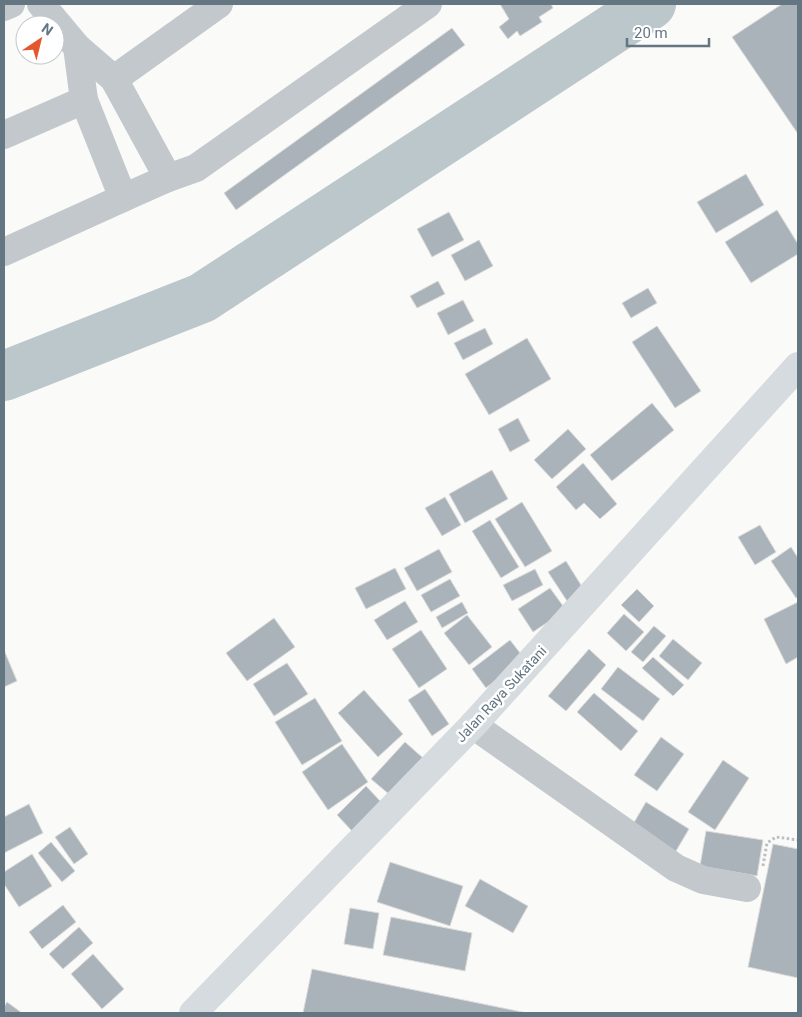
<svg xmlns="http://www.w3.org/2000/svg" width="802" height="1017" font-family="Roboto,sans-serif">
<rect width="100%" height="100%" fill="#fafaf8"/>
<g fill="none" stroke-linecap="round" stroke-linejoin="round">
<path stroke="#bbc7cb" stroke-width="50" d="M 4,376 L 202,298 L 651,4"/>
</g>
<g fill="#aab3b9" stroke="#dcdcda">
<path d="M 500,4 L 551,4 L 553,8 L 539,17 L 542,22 L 520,36 L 517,31 L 508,39 L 499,27 L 509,19 Z"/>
<path d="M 782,4 L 798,4 L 798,134 L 732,37 Z"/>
<path d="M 452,28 L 465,45 L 236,210 L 224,193 Z"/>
<path d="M 746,174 L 764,205 L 716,233 L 697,202 Z"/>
<path d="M 777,210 L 798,244 L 798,254 L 751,283 L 725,242 Z"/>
<path d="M 449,212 L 464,240 L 432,257 L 417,229 Z"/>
<path d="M 479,240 L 493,266 L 465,281 L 451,255 Z"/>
<path d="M 438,281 L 445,294 L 417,308 L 410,296 Z"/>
<path d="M 648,288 L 657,303 L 631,318 L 622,303 Z"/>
<path d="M 463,300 L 474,321 L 448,335 L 437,313 Z"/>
<path d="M 657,326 L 701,391 L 675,408 L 632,342 Z"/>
<path d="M 485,328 L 493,344 L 463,360 L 454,343 Z"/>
<path d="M 527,338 L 551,379 L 489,415 L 465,374 Z"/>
<path d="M 652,403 L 674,430 L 612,481 L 590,455 Z"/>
<path d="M 518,418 L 530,441 L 510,452 L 498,429 Z"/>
<path d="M 568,429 L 586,449 L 552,479 L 534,460 Z"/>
<path d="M 583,463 L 617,504 L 600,519 L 584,503 L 576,510 L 556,487 Z"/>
<path d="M 492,470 L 508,499 L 465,523 L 449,494 Z"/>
<path d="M 445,497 L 461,525 L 442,536 L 425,508 Z"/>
<path d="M 522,502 L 552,551 L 525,567 L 495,519 Z"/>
<path d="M 490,520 L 519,567 L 501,578 L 472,531 Z"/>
<path d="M 760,525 L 776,552 L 755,565 L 738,537 Z"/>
<path d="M 791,547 L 798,558 L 798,597 L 796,598 L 771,561 Z"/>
<path d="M 439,549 L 452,572 L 417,591 L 404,568 Z"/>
<path d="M 566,561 L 586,593 L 569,604 L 548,572 Z"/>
<path d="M 395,568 L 406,589 L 366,609 L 355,588 Z"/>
<path d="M 535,569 L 543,585 L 512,601 L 503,585 Z"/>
<path d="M 450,579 L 460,596 L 431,612 L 421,595 Z"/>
<path d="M 550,588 L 566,610 L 533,632 L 518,609 Z"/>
<path d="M 637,589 L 654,606 L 639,622 L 621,605 Z"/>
<path d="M 405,601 L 418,622 L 387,640 L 374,620 Z"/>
<path d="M 462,602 L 468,613 L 442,628 L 436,617 Z"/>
<path d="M 798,602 L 798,657 L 786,664 L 764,619 Z"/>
<path d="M 624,614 L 644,632 L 626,651 L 607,633 Z"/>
<path d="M 467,615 L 492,647 L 469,665 L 444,633 Z"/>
<path d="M 274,618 L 295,647 L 247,681 L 226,653 Z"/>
<path d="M 654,626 L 666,636 L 643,662 L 631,652 Z"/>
<path d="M 421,630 L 447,669 L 419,688 L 392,649 Z"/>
<path d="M 673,639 L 702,663 L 688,680 L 659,656 Z"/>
<path d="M 510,640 L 524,658 L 486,688 L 472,669 Z"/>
<path d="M 589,649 L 606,665 L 566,711 L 548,696 Z"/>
<path d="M 4,650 L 17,681 L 4,687 Z"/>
<path d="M 653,657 L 684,685 L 673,696 L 642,668 Z"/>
<path d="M 287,663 L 308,694 L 274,716 L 253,684 Z"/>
<path d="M 618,667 L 660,699 L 643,721 L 601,689 Z"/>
<path d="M 425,689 L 449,724 L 432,736 L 408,700 Z"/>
<path d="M 364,690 L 403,734 L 378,757 L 338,713 Z"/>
<path d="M 594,693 L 638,731 L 621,751 L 577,712 Z"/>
<path d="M 315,698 L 342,741 L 302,765 L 275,722 Z"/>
<path d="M 661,737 L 684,754 L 657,791 L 634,775 Z"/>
<path d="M 405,742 L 423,758 L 390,795 L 371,779 Z"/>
<path d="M 342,744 L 368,782 L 328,810 L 302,772 Z"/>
<path d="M 723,760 L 749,778 L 715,830 L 688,812 Z"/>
<path d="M 366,786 L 382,803 L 352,831 L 337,815 Z"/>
<path d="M 646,802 L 689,829 L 673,856 L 629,831 Z"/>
<path d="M 29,804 L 43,833 L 4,853 L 4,817 Z"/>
<path d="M 70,827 L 88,854 L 74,864 L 55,837 Z"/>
<path d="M 706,831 L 763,840 L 757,876 L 700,866 Z"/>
<path d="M 51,842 L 75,871 L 62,882 L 38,853 Z"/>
<path d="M 773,844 L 798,849 L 798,978 L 748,967 Z"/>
<path d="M 32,854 L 52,886 L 19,907 L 4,884 L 4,872 Z"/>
<path d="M 390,862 L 463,886 L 450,926 L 377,902 Z"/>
<path d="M 480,879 L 528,906 L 513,933 L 465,906 Z"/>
<path d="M 63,905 L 76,922 L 42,949 L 29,932 Z"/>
<path d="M 350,908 L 379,913 L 373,949 L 344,944 Z"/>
<path d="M 391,917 L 472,933 L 465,971 L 383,955 Z"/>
<path d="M 79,927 L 93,943 L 63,969 L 49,954 Z"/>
<path d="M 93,954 L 124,989 L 102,1009 L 71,974 Z"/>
<path d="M 312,969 L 527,1013 L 303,1013 Z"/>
<path d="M 7,1002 L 22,1013 L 4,1013 L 4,1007 Z"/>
</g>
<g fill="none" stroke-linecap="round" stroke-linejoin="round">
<path stroke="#bbbfc2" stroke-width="3" stroke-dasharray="2.5 2.5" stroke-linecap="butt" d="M 763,866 L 767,843 L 776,837 L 798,840"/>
<g stroke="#c3c8cc" stroke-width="28">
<path d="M 41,4 L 77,47 L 114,79 L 168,178 L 196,168 L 428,4"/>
<path d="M 4,7 L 11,4"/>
<path d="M 114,79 L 219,4"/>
<path d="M 4,135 L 84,100 L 77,47"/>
<path d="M 123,198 L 168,178"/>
<path d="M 4,252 L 123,198 L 84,100"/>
<path d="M 473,725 L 676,868 L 703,880 L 747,888"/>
</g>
<path stroke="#d6dbdf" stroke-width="28" d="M 193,1013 L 473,725 L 798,366"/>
</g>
<g text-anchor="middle" stroke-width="5" stroke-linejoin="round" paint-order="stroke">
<g font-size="14" fill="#657683" stroke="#fff">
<text transform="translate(501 694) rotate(-47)" y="5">Jalan Raya Sukatani</text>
</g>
</g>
<rect width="802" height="1017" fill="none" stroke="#657683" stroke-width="10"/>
<g transform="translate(40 40) rotate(35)"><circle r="24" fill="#ffffff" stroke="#c1c8cd"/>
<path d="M0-4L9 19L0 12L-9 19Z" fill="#e4572e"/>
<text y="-8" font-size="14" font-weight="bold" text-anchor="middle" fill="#657683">N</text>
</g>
<path d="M627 38v8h82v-8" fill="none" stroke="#657683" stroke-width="2.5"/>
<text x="634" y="38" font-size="15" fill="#657683" stroke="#ffffff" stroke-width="4" paint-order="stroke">20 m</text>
</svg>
